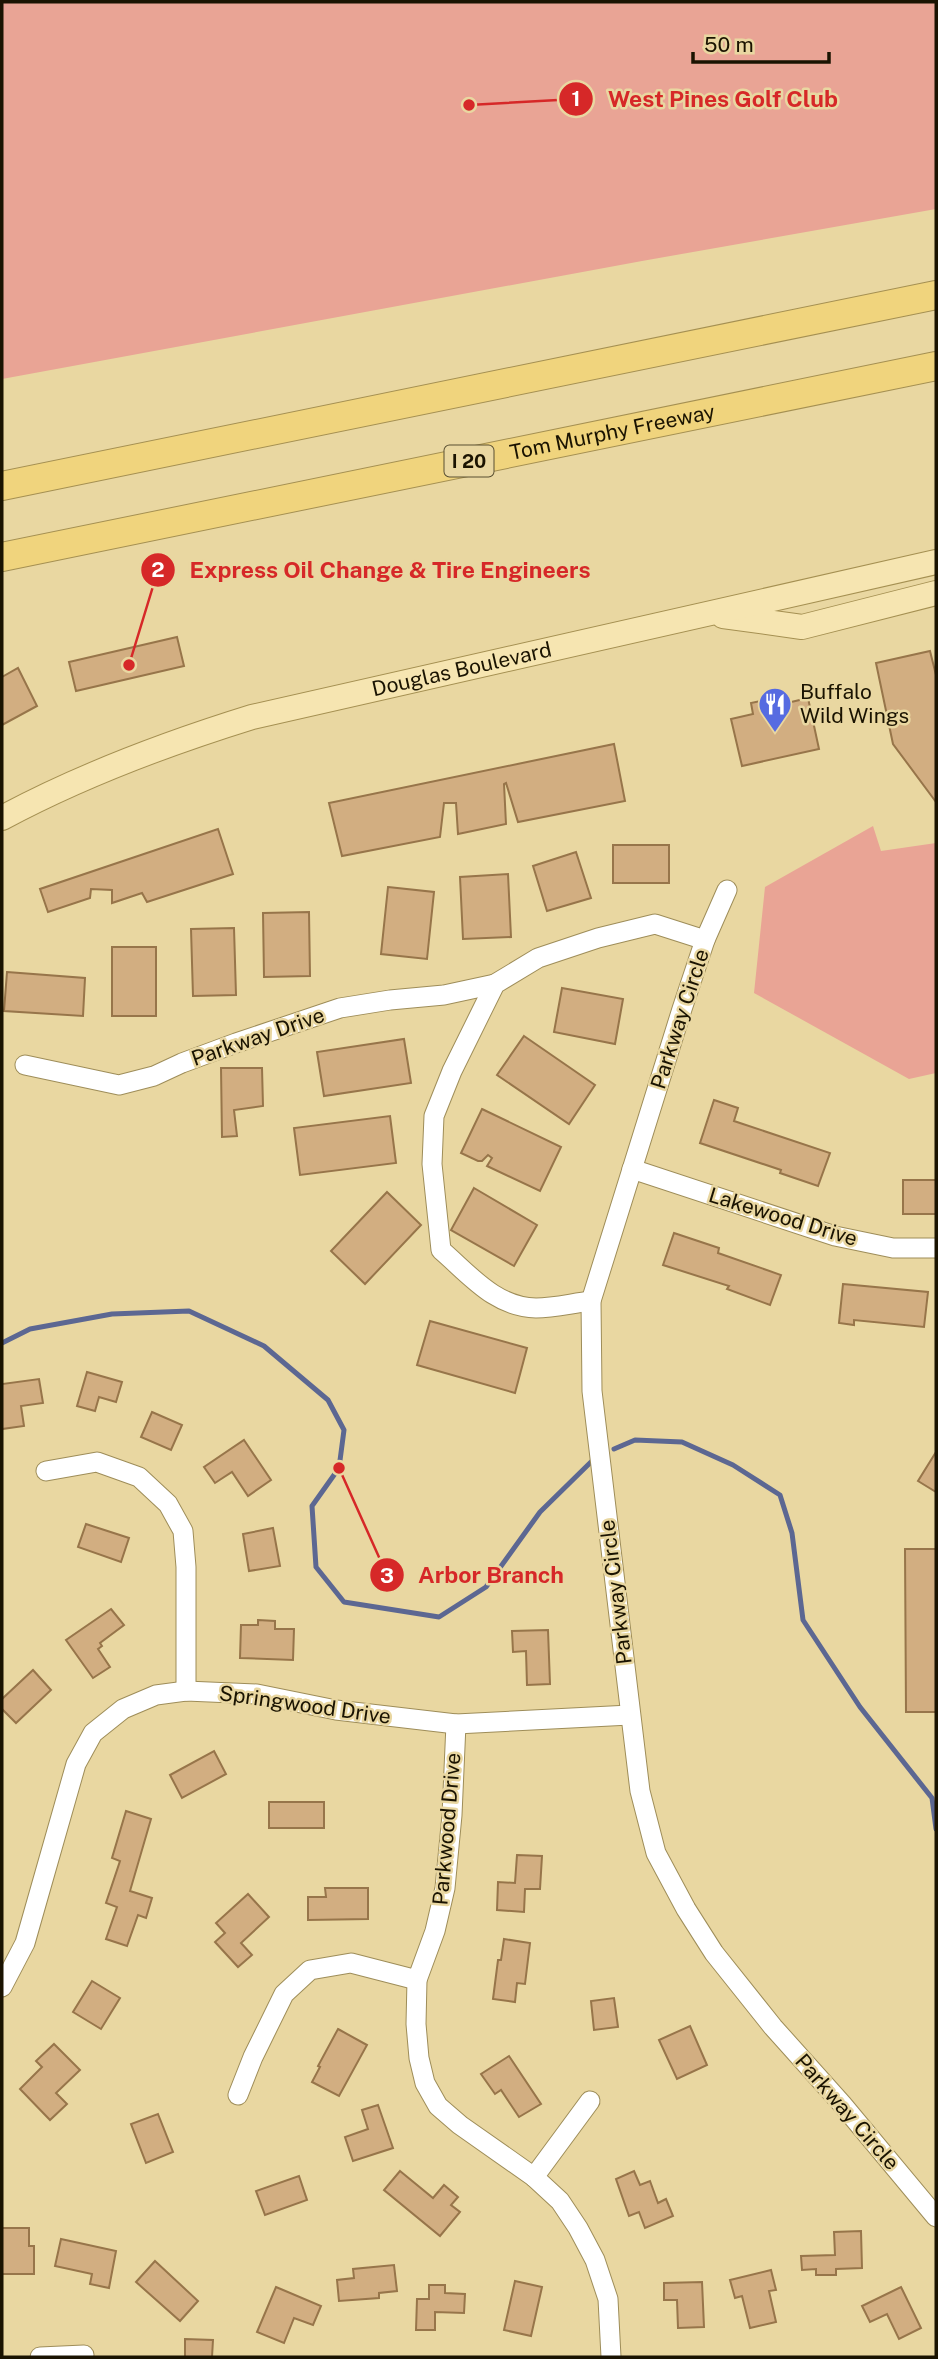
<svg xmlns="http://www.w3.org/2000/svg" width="938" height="2359" font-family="'Public Sans',sans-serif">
<rect width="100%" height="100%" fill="#e9d7a1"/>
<g fill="#e9a495">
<path d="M 2,2 L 936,2 L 936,209 L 642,261 L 2,379 Z"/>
<path d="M 873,826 L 881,851 L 936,843 L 936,1073 L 909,1079 L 754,993 L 765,887 Z"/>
</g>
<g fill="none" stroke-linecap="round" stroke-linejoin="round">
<g stroke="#5c6792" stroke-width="5">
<path d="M 2,1343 L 30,1329 L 112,1314 L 189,1311 L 264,1346 L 328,1400 L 344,1430 L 339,1468 L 312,1506 L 316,1567 L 344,1602 L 439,1617 L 486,1587 L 540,1512 L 594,1459"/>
<path d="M 614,1449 L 635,1440 L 682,1442 L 733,1465 L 780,1495 L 792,1533 L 803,1620 L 860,1707 L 932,1798 L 936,1829"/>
</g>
</g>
<g fill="#d2ae81" stroke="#97754a" stroke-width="2">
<path d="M 177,637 L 184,666 L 76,691 L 69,662 Z"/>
<path d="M 930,651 L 936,675 L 936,802 L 893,744 L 876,663 Z"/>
<path d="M 18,668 L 37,706 L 2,725 L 2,677 Z"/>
<path d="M 785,696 L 787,703 L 808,698 L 819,749 L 742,766 L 731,719 L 753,714 L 751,703 Z"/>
<path d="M 614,744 L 625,801 L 518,822 L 506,783 L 504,784 L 506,824 L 458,834 L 456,803 L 444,803 L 440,837 L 342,856 L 329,803 Z"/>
<path d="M 218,829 L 233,874 L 147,902 L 142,893 L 112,903 L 112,890 L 91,889 L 90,898 L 48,912 L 40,889 Z"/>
<rect x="613" y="845" width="56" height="38"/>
<path d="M 576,852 L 591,898 L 547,911 L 533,866 Z"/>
<path d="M 508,874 L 511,937 L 463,939 L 460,877 Z"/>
<path d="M 388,887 L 434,892 L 427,959 L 381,954 Z"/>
<path d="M 309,912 L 310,976 L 264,977 L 263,913 Z"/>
<path d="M 234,928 L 236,995 L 193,996 L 191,929 Z"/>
<rect x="112" y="947" width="44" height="69"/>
<path d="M 7,972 L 85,978 L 83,1016 L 4,1011 Z"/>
<path d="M 562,988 L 623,999 L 615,1044 L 554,1032 Z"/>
<path d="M 524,1036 L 595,1085 L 569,1124 L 497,1075 Z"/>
<path d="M 404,1039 L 411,1083 L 324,1096 L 317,1052 Z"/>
<path d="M 221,1068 L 262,1068 L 263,1106 L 234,1110 L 237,1136 L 222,1137 Z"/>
<path d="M 714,1100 L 738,1108 L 734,1121 L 830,1153 L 818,1186 L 780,1173 L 781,1170 L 700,1143 Z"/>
<path d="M 482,1109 L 561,1147 L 540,1191 L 487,1166 L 492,1158 L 488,1155 L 482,1161 L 478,1161 L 461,1153 Z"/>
<path d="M 390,1116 L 396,1163 L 300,1175 L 294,1128 Z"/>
<rect x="903" y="1180" width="33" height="34"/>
<path d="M 474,1188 L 537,1225 L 514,1266 L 451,1230 Z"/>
<path d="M 387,1192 L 421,1225 L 365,1284 L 331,1251 Z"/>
<path d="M 674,1233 L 719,1248 L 718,1253 L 781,1275 L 770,1305 L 727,1289 L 729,1286 L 663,1265 Z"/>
<path d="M 843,1284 L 928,1292 L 924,1327 L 854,1320 L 854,1325 L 839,1323 Z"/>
<path d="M 430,1321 L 527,1348 L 515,1393 L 417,1365 Z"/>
<path d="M 87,1372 L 122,1382 L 116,1402 L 99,1397 L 95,1411 L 77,1406 Z"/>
<path d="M 39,1379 L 43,1403 L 21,1406 L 24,1426 L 2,1429 L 2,1384 Z"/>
<path d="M 152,1412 L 182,1425 L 171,1450 L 141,1437 Z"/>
<path d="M 244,1440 L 271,1480 L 248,1496 L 232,1472 L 215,1483 L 204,1467 Z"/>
<path d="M 936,1452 L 936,1492 L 918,1481 Z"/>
<path d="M 86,1524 L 129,1538 L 121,1562 L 78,1547 Z"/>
<path d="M 273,1528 L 280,1566 L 249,1571 L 243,1534 Z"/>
<path d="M 905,1549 L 936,1549 L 936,1712 L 906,1712 Z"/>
<path d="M 111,1609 L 124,1625 L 100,1643 L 102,1646 L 98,1649 L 110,1667 L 93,1678 L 66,1640 Z"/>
<path d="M 258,1620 L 275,1621 L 275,1629 L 294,1629 L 293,1660 L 240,1658 L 241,1625 L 258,1625 Z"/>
<path d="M 548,1630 L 550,1684 L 527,1685 L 526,1651 L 513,1652 L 512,1631 Z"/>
<path d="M 33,1670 L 51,1690 L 16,1723 L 2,1709 L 2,1699 Z"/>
<path d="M 214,1751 L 226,1774 L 182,1798 L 170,1775 Z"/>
<rect x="269" y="1802" width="55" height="26"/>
<path d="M 126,1811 L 151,1819 L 130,1891 L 152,1898 L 146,1918 L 138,1915 L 127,1946 L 106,1939 L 117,1907 L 106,1903 L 120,1861 L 112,1858 Z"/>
<path d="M 517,1855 L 542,1856 L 540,1889 L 525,1889 L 524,1912 L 497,1910 L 498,1882 L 515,1883 Z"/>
<path d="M 325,1888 L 368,1888 L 368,1919 L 308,1920 L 308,1897 L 326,1897 Z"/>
<path d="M 248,1894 L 269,1917 L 241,1943 L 252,1955 L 238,1967 L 215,1942 L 225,1933 L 216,1923 Z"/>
<path d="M 504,1939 L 530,1943 L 525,1984 L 517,1983 L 515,2002 L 493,1999 L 498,1960 L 501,1960 Z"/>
<path d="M 92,1981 L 120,1998 L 101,2029 L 73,2012 Z"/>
<path d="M 614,1998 L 618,2027 L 594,2030 L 591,2001 Z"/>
<path d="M 690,2026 L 707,2065 L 677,2079 L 659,2040 Z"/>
<path d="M 338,2029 L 367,2045 L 339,2096 L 312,2082 L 320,2067 L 318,2066 Z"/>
<path d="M 54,2044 L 80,2070 L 56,2093 L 67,2104 L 50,2120 L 20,2089 L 42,2067 L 36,2061 Z"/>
<path d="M 509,2056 L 541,2104 L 519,2117 L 501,2090 L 495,2094 L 481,2074 Z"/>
<path d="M 378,2105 L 393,2148 L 353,2161 L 345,2137 L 368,2129 L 362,2110 Z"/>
<path d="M 158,2114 L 173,2152 L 146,2163 L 131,2124 Z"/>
<path d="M 400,2171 L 433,2198 L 444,2185 L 458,2197 L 451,2205 L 460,2212 L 440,2236 L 384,2190 Z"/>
<path d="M 634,2171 L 640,2185 L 650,2181 L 658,2203 L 666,2199 L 673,2216 L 645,2228 L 639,2212 L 629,2216 L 616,2179 Z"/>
<path d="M 299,2176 L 307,2200 L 265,2215 L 256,2191 Z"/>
<path d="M 2,2228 L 29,2228 L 29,2246 L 34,2246 L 34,2274 L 2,2274 Z"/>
<path d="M 861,2231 L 862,2268 L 836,2269 L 836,2275 L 816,2275 L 816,2269 L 802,2270 L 801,2256 L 835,2255 L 834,2232 Z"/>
<path d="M 61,2239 L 116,2251 L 109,2288 L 90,2284 L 92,2274 L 55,2266 Z"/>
<path d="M 155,2261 L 198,2301 L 180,2321 L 136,2282 Z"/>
<path d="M 394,2265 L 397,2291 L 379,2293 L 379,2298 L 339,2301 L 337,2280 L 354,2278 L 353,2269 Z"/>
<path d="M 771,2270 L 776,2290 L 769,2291 L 776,2322 L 750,2328 L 742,2296 L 735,2298 L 730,2280 Z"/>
<path d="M 515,2281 L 542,2287 L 531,2336 L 504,2330 Z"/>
<path d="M 702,2282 L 704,2327 L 678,2328 L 677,2300 L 664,2300 L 664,2283 Z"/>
<path d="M 429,2285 L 445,2285 L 445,2293 L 465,2294 L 464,2313 L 435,2312 L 435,2330 L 416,2330 L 417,2299 L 429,2299 Z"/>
<path d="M 276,2287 L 321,2306 L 313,2325 L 294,2318 L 284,2343 L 257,2332 Z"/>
<path d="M 901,2287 L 921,2328 L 899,2339 L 887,2314 L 870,2322 L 862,2306 Z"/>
<path d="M 185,2339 L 213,2340 L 212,2357 L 185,2357 Z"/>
</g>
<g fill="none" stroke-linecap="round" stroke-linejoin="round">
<defs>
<g id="minor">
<path d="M 727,890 L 705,940 L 682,1009 L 591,1301 L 592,1391 L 640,1791 L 656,1853 L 686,1909 L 714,1953 L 773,2027 L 842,2104 L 936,2217"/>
<path d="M 25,1065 L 119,1085 L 154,1076 L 182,1063 L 236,1043 L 340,1008 L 390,1000 L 444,995 L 495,984"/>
<path d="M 632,1169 L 835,1236 L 893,1248 L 936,1248"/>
<path d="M 591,1301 C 573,1303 554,1308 536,1308 C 495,1307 470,1275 441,1250 L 432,1164 L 434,1116 L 452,1071 L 495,984 L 538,958 L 598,938 L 655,924 L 705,940"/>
<path d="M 46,1471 L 97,1462 L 139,1477 L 168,1504 L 183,1531 L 186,1567 L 186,1691"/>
<path d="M 456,1724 L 452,1815 L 445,1888 L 435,1931 L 417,1980 L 416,2024 L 419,2058 L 425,2083 L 438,2106 L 460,2125 L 534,2177 L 560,2201 L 578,2228 L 595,2260 L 608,2299 L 611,2357"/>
<path d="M 2,1987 L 25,1943 L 76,1764 L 93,1733 L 123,1709 L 156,1695 L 186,1691 L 257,1694 L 336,1710 L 456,1724 L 630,1715"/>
<path d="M 238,2095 L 253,2057 L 284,1994 L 310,1970 L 351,1963 L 417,1980"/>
<path d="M 534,2177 L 590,2101"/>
<path d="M 40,2357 L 84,2355"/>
</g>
<g id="major">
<path d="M 723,616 L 802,627 L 936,593"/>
<path id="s1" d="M 2,818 C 82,775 165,744 252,717 L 936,562"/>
</g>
<g id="highway">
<path d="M 2,486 L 936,295"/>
<path id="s2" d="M 2,557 L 936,366"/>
</g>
</defs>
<use href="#minor" stroke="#9e8d59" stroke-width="21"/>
<use href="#major" stroke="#a59052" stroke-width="26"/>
<use href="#highway" stroke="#a59052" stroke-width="30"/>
<use href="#minor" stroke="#fff" stroke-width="19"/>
<use href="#major" stroke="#f6e5b1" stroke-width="24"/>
<use href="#highway" stroke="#f0d47d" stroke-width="28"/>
</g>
<defs>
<symbol id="restaurant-pin" viewBox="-11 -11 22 30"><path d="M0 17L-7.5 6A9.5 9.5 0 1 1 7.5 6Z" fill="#566be1" stroke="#e9d7a1"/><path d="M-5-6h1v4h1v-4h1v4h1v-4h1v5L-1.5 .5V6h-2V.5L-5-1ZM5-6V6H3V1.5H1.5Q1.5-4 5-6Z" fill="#fff"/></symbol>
</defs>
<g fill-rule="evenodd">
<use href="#restaurant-pin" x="756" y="685" width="38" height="52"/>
</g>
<g text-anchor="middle" stroke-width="5" stroke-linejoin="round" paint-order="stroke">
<rect fill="#e9d7a1" stroke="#584e31" stroke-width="2" x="444.5" y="445.5" width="49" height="31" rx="5"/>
<g font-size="19" font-weight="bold" fill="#1a1301">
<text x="469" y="468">I 20</text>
</g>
<g font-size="21" fill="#1a1301" stroke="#e9d7a1">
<text dy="7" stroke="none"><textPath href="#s2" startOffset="623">Tom Murphy Freeway</textPath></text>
<text dy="7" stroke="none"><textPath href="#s1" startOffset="485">Douglas Boulevard</textPath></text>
<text transform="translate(680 1019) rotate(-72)" y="7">Parkway Circle</text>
<text transform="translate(258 1037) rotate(-19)" y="7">Parkway Drive</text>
<text transform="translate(783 1217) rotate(17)" y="7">Lakewood Drive</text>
<text transform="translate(616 1592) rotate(-97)" y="7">Parkway Circle</text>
<text transform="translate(305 1705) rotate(8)" y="7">Springwood Drive</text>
<text transform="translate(447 1829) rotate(-85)" y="7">Parkwood Drive</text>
<text transform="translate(847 2112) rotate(49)" y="7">Parkway Circle</text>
</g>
<g font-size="21" fill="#1a1301" stroke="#e9d7a1" text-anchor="start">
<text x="800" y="699">Buffalo<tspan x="800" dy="24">Wild Wings</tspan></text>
</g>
</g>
<path fill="none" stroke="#d62828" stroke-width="2.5" d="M469 105L576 99M129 665L158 570M339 1468L387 1575"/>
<g fill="#d62828" stroke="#e9d7a1" stroke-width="2.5">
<circle cx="469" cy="105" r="7"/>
<circle cx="129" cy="665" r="7"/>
<circle cx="339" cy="1468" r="7"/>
<circle cx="576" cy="99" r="18"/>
<circle cx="158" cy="570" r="18"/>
<circle cx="387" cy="1575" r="18"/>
</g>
<g font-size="21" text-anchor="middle" font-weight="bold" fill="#fff">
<text x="576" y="106">1</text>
<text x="158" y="577">2</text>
<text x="387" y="1583">3</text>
</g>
<g font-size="23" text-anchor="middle" font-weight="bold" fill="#d62828" stroke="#e9d7a1" stroke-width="5" stroke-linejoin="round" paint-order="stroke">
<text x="723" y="107">West Pines Golf Club</text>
<text x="390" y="578">Express Oil Change &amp; Tire Engineers</text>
<text x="491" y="1583">Arbor Branch</text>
</g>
<rect width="938" height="2359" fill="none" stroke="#1a1301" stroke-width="7"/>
<path d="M693 52v10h136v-10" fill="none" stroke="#1a1301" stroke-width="3.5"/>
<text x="704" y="52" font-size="21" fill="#1a1301" stroke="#e9d7a1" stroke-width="5" paint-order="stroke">50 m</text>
</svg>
